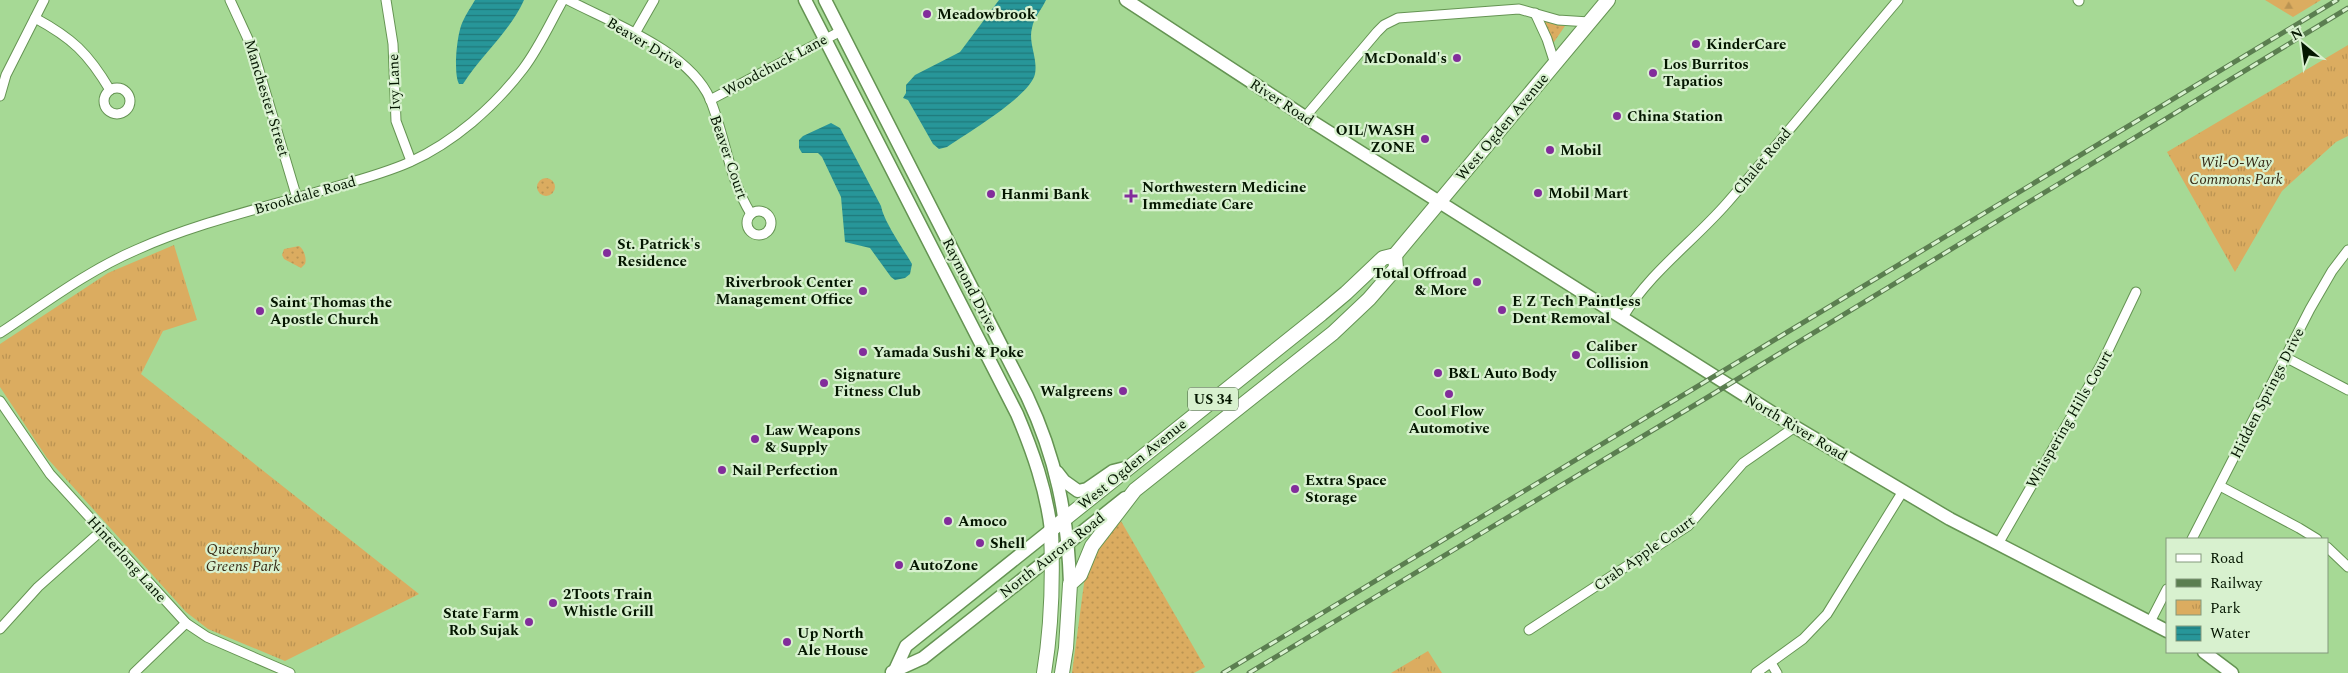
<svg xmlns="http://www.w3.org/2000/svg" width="2348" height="673" font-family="Spectral,serif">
<defs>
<pattern id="grass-dots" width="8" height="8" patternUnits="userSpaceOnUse" patternTransform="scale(1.25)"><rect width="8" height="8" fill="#dbac60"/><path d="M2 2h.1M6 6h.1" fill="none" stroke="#ba9352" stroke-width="1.8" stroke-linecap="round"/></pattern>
<pattern id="forest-firs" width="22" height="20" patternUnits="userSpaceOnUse" patternTransform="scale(1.25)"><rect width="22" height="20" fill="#dbac60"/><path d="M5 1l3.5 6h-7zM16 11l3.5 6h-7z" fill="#ba9352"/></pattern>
<pattern id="park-tufts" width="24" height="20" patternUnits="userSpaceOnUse" patternTransform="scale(1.25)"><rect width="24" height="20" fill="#dbac60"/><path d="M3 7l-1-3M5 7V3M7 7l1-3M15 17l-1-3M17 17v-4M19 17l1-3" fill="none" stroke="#ba9352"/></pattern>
<pattern id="water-rules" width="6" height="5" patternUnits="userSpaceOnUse" patternTransform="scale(1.25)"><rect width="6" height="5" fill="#279699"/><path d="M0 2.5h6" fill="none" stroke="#1f797a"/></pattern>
</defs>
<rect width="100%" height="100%" fill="#a6d995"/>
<g fill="url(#grass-dots)">
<path d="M 1541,17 L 1549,23 L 1565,26 L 1554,42 L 1552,42 Z"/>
<circle cx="546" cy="187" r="9"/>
<path d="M 299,246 C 304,249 307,259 305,264 L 301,268 L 284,259 L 282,255 L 284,249 Z"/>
<path d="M 1121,521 L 1205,667 L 1194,673 L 1072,673 L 1085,576 L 1096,552 Z"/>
</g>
<path fill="url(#forest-firs)" d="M 2265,0 L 2321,0 L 2293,17 Z"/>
<g fill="url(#park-tufts)">
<path d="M 2348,45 L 2348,136 L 2336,142 L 2282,191 L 2235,272 L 2167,152 Z"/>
<path d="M 174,245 L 197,320 L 163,331 L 141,374 L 419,594 L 285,661 L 208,629 L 186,612 L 47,458 L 0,387 L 0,344 L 108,273 Z"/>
<path d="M 1428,651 L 1442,673 L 1391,673 Z"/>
</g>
<g fill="url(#water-rules)">
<path d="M 475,0 L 524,0 C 509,33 482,54 463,84 L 459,84 C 453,73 457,32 463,21 C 466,14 471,7 475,0 Z"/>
<path d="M 999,0 L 1046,0 C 1042,9 1034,17 1032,28 C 1028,43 1038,58 1035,74 C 1030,96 968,133 947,147 L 939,149 L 933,144 L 908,100 L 903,98 L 906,93 L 906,85 L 915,75 L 960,52 Z"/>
<path d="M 831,123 L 840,128 L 881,206 C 884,222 903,248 912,264 L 910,274 L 905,278 L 895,280 L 891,277 L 870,248 L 845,242 L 841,197 L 822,157 L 818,153 L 802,153 L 799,148 L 799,140 L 803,136 Z"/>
</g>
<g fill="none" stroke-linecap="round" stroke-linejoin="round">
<defs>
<g id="street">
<path d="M 230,0 L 253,50 L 297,198"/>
<path d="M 386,0 L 393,44 L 396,121 L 411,161"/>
<path d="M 568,0 C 612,23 689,51 710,99 C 726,138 728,177 751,214"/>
<path d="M 2078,0 L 2079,1"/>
<path d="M 1535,13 L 1547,39 L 1555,64"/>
<path d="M 35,18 C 72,38 88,53 110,90"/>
<path d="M 634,35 L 654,0"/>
<circle cx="117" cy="101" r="13"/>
<path d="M 0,96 L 6,75 L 44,0"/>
<path d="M 710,100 L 841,31"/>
<path d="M 1305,117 L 1377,32 L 1384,25 L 1398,18 L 1519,9 L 1558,20 L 1589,22"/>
<circle cx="759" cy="223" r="12"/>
<path d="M 1623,317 C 1650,272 1693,242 1727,203 C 1785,136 1841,67 1898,0"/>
<path d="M 0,333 C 44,304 87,271 136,250 C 196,223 263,208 327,189 C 355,181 383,174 410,162 C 454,142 494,107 523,69 C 539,48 550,23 563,0"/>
<path d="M 2285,357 L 2348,390"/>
<path d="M 0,401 L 50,474 L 186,623 L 207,637 L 290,673"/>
<path d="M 2220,486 L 2299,528 L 2317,539"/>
<path d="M 2192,539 L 2310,309 L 2332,271 L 2348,250"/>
<path d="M 1998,544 L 2101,365 L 2136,292"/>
<path d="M 2327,547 L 2348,567"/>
<path d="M 2150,622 L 2167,589"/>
<path d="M 0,629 L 38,587 L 101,531"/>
<path d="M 1529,630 L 1688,526 L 1743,463 L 1795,427"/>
<path d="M 1771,663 L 1777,673"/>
<path d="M 134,673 L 186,623"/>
<path d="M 1756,673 L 1803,639 L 1827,614 L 1903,491"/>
</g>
<g id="secondary">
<path d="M 805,0 L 1017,414 C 1033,452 1046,489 1051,530 L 906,646 L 895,670"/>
<path d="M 825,0 L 1027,396 C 1056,457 1068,517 1070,584"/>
<path d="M 1126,0 L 1305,117 L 1795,427 L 1950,519 L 2167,631"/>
<path d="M 1057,472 L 1064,481 L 1078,491 L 1087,489 L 1113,471 L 1129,467"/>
<path d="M 2204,652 L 2232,673"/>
<path d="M 892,672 L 923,658 L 1125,498"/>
</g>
<g id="primary">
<path d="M 1044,673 C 1052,625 1053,578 1051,530 L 1321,314 L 1346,293 L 1383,258 L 1395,255 L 1608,0"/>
<path d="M 1062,673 L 1066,648 L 1070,584 L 1080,575 L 1092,546 L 1135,490 L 1333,333 L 1369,299 L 1396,268 L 1395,255"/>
</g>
</defs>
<use href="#street" stroke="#659453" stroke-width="11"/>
<use href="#secondary" stroke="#659453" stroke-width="15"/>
<use href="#primary" stroke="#659453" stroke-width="16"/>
<use href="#street" stroke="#fff" stroke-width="9"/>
<use href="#secondary" stroke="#fff" stroke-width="12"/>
<use href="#primary" stroke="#fff" stroke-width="14"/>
<defs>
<g id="rail">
<path d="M 1223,673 L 2337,0"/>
<path d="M 1249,673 L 1708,397 L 2348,8"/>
</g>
</defs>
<use href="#rail" stroke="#5b7e50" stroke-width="5"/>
<use href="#rail" stroke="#d8f1cf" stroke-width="3" stroke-dasharray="9" stroke-linecap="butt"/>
</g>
<g fill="#822d9b" stroke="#d8f1cf" stroke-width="2">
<circle cx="927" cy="14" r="5"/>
<circle cx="1696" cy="44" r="5"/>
<circle cx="1457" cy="58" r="5"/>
<circle cx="1653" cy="73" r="5"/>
<circle cx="1617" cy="116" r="5"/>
<circle cx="1425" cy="139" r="5"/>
<circle cx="1550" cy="150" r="5"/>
<circle cx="1538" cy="193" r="5"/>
<circle cx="991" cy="194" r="5"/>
<path d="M1128.5 188.5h5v5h5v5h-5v5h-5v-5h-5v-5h5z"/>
<circle cx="607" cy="253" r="5"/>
<circle cx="1477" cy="282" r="5"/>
<circle cx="863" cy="291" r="5"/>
<circle cx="1502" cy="310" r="5"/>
<circle cx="260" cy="311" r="5"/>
<circle cx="863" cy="352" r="5"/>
<circle cx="1576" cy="355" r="5"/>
<circle cx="1438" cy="373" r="5"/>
<circle cx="824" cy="383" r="5"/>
<circle cx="1123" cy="391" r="5"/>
<circle cx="1449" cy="394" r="5"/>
<circle cx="755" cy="439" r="5"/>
<circle cx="722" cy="470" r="5"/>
<circle cx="1295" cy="489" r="5"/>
<circle cx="948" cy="521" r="5"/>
<circle cx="980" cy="543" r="5"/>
<circle cx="899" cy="565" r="5"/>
<circle cx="553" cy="603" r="5"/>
<circle cx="529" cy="622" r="5"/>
<circle cx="787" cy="642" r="5"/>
</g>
<g text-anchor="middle" stroke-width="4.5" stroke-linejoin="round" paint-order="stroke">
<rect fill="#d8f1cf" stroke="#44583e" stroke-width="1" x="1188" y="387.5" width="50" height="23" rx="4"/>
<g font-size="14" font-weight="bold" fill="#041600">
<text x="1213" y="404">US 34</text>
</g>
<g font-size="15" font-weight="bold" fill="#041600" stroke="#d8f1cf" text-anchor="start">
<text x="937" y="19">Meadowbrook</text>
<text x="1706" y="49">KinderCare</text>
<text x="1447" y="63" text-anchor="end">McDonald's</text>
<text x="1663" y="69">Los Burritos<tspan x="1663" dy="17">Tapatios</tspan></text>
<text x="1627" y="121">China Station</text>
<text x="1415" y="135" text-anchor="end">OIL/WASH<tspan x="1415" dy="17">ZONE</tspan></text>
<text x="1560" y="155">Mobil</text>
<text x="1142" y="192">Northwestern Medicine<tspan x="1142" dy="17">Immediate Care</tspan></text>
<text x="1548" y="198">Mobil Mart</text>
<text x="1001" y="199">Hanmi Bank</text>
<text x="617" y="249">St. Patrick's<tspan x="617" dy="17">Residence</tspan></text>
<text x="1467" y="278" text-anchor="end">Total Offroad<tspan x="1467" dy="17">&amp; More</tspan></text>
<text x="853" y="287" text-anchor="end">Riverbrook Center<tspan x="853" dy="17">Management Office</tspan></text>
<text x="1512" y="306">E Z Tech Paintless<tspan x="1512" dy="17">Dent Removal</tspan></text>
<text x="270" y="307">Saint Thomas the<tspan x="270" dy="17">Apostle Church</tspan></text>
<text x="1586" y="351">Caliber<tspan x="1586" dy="17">Collision</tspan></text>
<text x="873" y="357">Yamada Sushi &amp; Poke</text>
<text x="1448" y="378">B&amp;L Auto Body</text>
<text x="834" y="379">Signature<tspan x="834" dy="17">Fitness Club</tspan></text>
<text x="1113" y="396" text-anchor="end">Walgreens</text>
<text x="1449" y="416" text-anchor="middle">Cool Flow<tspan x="1449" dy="17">Automotive</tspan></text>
<text x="765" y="435">Law Weapons<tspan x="765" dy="17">&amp; Supply</tspan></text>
<text x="732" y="475">Nail Perfection</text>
<text x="1305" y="485">Extra Space<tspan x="1305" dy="17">Storage</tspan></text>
<text x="958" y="526">Amoco</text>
<text x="990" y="548">Shell</text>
<text x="909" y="570">AutoZone</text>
<text x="563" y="599">2Toots Train<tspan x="563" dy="17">Whistle Grill</tspan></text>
<text x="519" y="618" text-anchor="end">State Farm<tspan x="519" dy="17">Rob Sujak</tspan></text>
<text x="797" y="638">Up North<tspan x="797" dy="17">Ale House</tspan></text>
</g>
<g font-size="15" fill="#041600" stroke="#d8f1cf">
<text transform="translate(645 43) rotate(31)" y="5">Beaver Drive</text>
<text transform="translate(775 65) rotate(-28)" y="5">Woodchuck Lane</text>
<text transform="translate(394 82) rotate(-92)" y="5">Ivy Lane</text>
<text transform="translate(267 98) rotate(73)" y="5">Manchester Street</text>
<text transform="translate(1282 102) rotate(33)" y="5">River Road</text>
<text transform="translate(1502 127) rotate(-50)" y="5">West Ogden Avenue</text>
<text transform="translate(729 157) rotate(71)" y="5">Beaver Court</text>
<text transform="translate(1762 161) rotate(-50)" y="5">Chalet Road</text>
<text transform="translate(305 195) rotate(-16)" y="5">Brookdale Road</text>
<text transform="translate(970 285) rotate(63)" y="5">Raymond Drive</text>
<text transform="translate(2267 393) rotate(-63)" y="5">Hidden Springs Drive</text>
<text transform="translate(2069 419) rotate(-60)" y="5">Whispering Hills Court</text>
<text transform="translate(1796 427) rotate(31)" y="5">North River Road</text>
<text transform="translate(1132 464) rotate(-39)" y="5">West Ogden Avenue</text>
<text transform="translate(1644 553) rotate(-35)" y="5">Crab Apple Court</text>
<text transform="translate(1052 555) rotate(-38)" y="5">North Aurora Road</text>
<text transform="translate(127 559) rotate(48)" y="5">Hinterlong Lane</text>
</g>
<g font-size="15" font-style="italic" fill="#352814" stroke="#d8f1cf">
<text x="2236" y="167">Wil-O-Way<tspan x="2236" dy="17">Commons Park</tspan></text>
<text x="243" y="554">Queensbury<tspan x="243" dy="17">Greens Park</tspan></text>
</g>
</g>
<rect x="2166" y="538" width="162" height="115" fill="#d8f1cf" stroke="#83997c"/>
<rect x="2176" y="554" width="25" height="8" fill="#ffffff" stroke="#83997c"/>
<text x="2210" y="563" font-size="15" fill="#041600">Road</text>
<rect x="2176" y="579" width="25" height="8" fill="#5b7e50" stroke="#83997c"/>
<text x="2210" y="588" font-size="15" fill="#041600">Railway</text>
<rect x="2176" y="600" width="25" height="15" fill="url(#park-tufts)" stroke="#83997c"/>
<text x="2210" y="613" font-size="15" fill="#041600">Park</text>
<rect x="2176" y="626" width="25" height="15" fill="url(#water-rules)" stroke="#83997c"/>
<text x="2210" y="638" font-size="15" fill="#041600">Water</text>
<g transform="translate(2303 45) rotate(331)" stroke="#d8f1cf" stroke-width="4" paint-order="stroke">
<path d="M0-4L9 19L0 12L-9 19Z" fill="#041600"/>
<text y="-8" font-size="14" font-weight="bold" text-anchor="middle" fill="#041600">N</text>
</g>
</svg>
